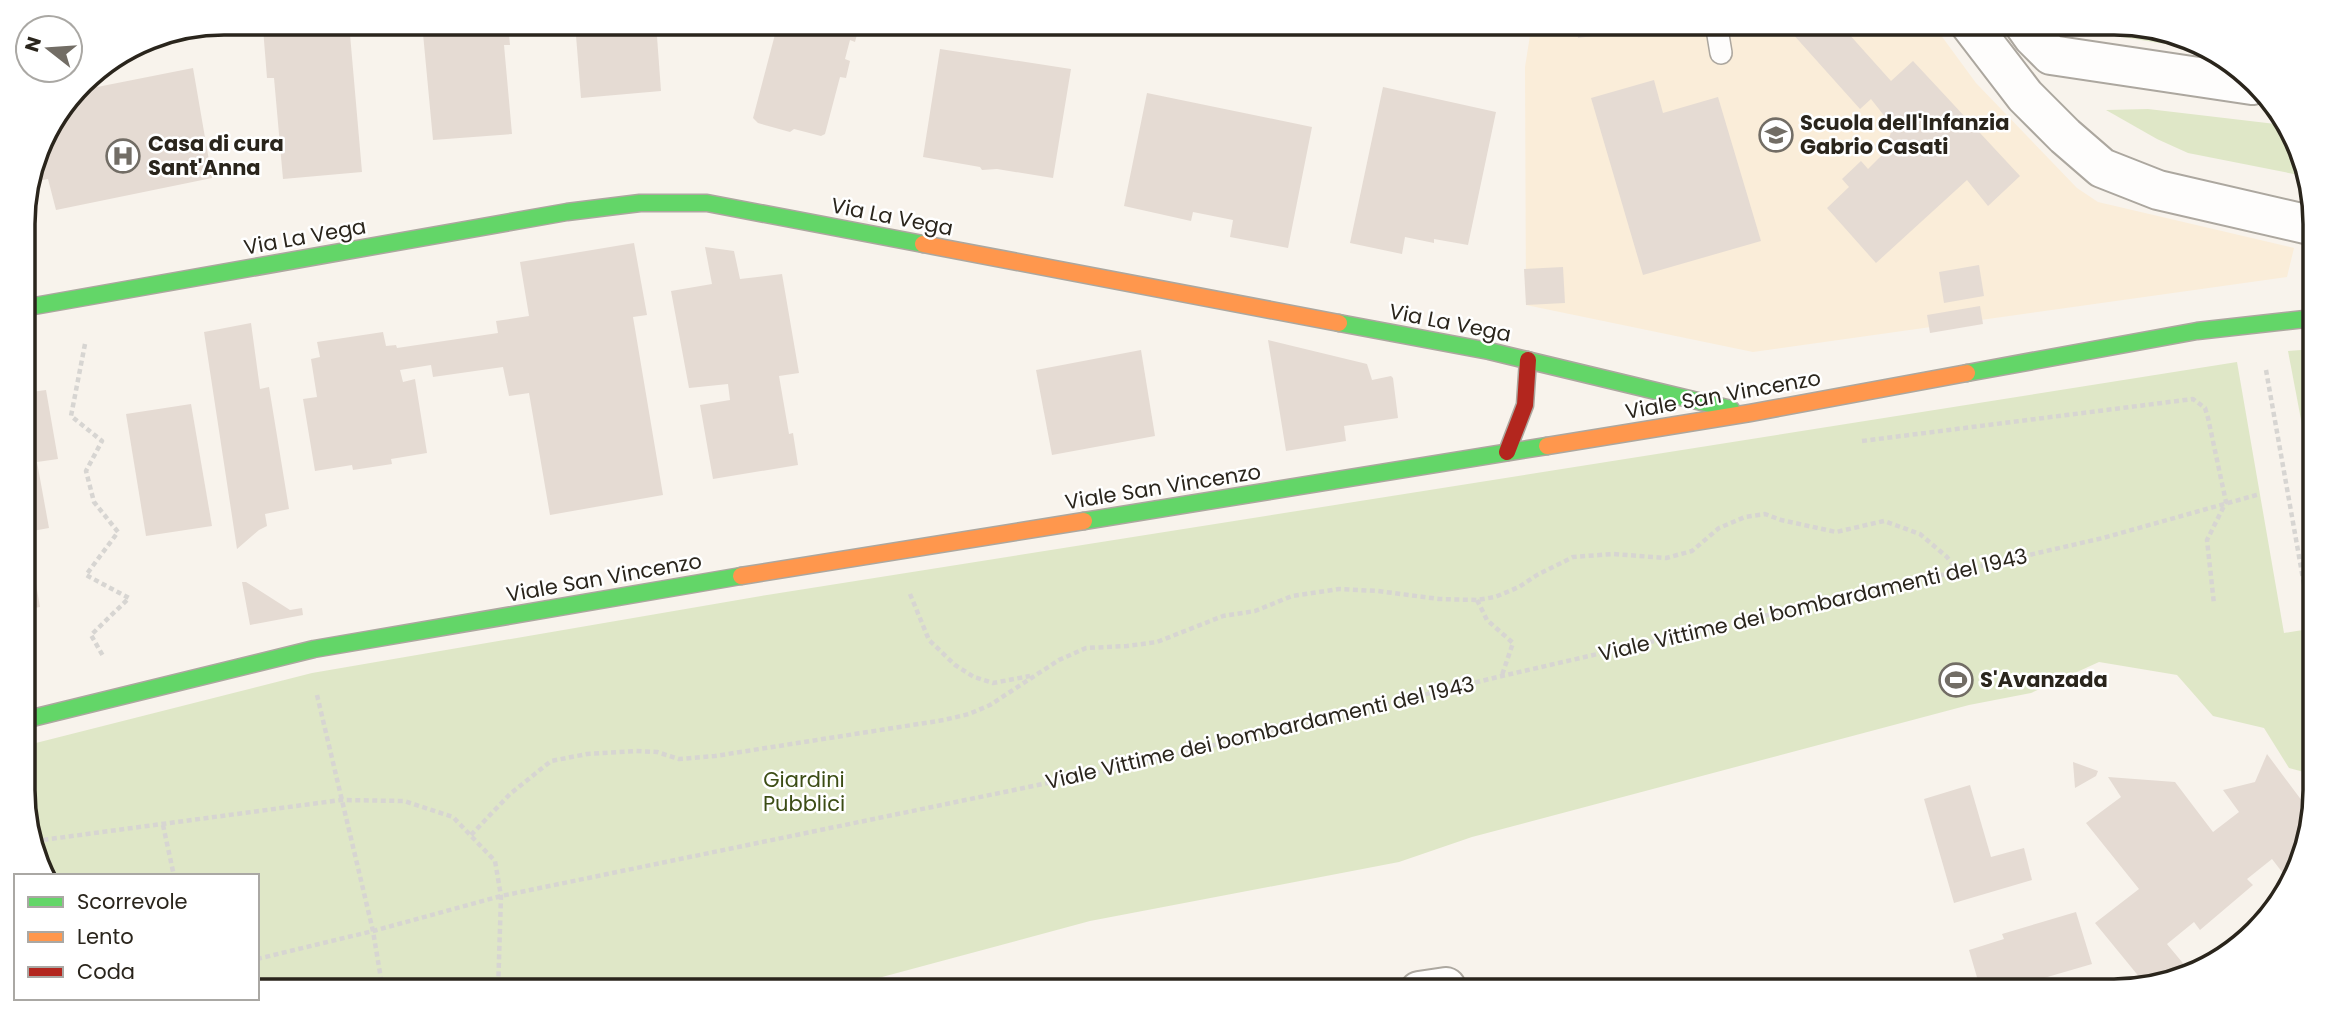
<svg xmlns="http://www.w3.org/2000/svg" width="2338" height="1014" font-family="Poppins,sans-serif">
<rect width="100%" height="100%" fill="#f8f3ec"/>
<path fill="#faedd9" d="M 1532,23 L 1932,23 L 1976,83 L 2077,188 L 2098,202 L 2294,248 L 2287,277 L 1753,352 L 1526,305 L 1525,67 Z"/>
<g fill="#dfe7c7">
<path d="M 2079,23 L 2114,23 L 2191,38 L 2208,51 L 2086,31 Z"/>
<path d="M 2148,109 L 2284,125 L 2304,176 L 2188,153 L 2157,139 L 2106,110 Z"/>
<path d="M 2314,349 L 2314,428 L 2303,430 L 2288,351 Z"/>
<path d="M 2237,362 L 2284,633 L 2315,628 L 2315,775 L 2289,768 L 2264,728 L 2213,716 L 2177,675 L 2099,662 L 2031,693 L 1969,705 L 1472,837 L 1399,862 L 1090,921 L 830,991 L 257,991 L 257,876 L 49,876 L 25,817 L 24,746 L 312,673 L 767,595 Z"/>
</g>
<g fill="#e5dbd3">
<path d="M 269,23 L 349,23 L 362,172 L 283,179 L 274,78 L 267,78 L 263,28 L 269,27 Z"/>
<path d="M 422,23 L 508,23 L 510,45 L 504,45 L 512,134 L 433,140 Z"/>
<path d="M 575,23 L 656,23 L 661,91 L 581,98 Z"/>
<path d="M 778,23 L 860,23 L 855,42 L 850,40 L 845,59 L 850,61 L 846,78 L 840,77 L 825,134 L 821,136 L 794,129 L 790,132 L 758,123 L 753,118 Z"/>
<path d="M 1576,23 L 1659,23 L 1660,27 L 1578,38 Z"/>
<path d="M 1783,23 L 1839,23 L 1891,81 L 1913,61 L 2020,176 L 1988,206 L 1967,180 L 1876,263 L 1827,208 L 1849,187 L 1842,179 L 1861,161 L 1868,169 L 1883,154 L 1893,127 L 1871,99 L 1860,109 Z"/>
<path d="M 940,49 L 1071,69 L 1053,178 L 997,169 L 982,170 L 980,167 L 923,157 Z"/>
<path d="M 193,68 L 212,178 L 56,210 L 48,179 L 31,182 L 43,135 L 77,91 Z"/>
<path d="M 1654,80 L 1663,113 L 1718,97 L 1761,241 L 1643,275 L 1591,98 Z"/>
<path d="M 1383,87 L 1496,112 L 1468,245 L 1434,239 L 1434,243 L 1405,237 L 1402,254 L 1350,243 Z"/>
<path d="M 1147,93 L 1312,127 L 1288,248 L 1230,237 L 1233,220 L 1193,212 L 1191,221 L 1124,206 Z"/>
<path d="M 634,243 L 647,315 L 633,317 L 663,495 L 550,515 L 529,393 L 509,396 L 503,367 L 433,377 L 431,365 L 400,370 L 403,382 L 415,379 L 427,453 L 391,459 L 392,464 L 353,470 L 352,465 L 315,471 L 303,399 L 317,397 L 311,359 L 320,357 L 317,342 L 383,332 L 386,346 L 396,345 L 397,348 L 498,333 L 496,321 L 529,316 L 520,262 Z"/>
<path d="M 705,247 L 734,251 L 740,279 L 782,274 L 799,373 L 779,376 L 789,434 L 793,433 L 798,465 L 713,479 L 700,405 L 730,400 L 728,384 L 689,388 L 671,291 L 712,284 Z"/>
<path d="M 1979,265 L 1984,296 L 1944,303 L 1939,272 Z"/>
<path d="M 1563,267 L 1565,303 L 1526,305 L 1524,269 Z"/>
<path d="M 1980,306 L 1983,324 L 1930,333 L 1927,315 Z"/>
<path d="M 251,323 L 260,389 L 269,387 L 289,509 L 265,514 L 267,526 L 259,530 L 237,549 L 204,332 Z"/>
<path d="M 1268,340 L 1367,364 L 1372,380 L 1391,376 L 1393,378 L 1398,418 L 1344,426 L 1346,441 L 1286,451 Z"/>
<path d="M 1141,350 L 1155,436 L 1052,455 L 1036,370 Z"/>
<path d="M 46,390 L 58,459 L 37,462 L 49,528 L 27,532 L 40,607 L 24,610 L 24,393 Z"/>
<path d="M 191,404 L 212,526 L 146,536 L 126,414 Z"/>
<path d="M 242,582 L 246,582 L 290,610 L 302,608 L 303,615 L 250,625 Z"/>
<path d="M 2267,754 L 2311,813 L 2300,867 L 2289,881 L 2272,859 L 2247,879 L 2253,885 L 2200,930 L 2194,922 L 2167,944 L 2187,968 L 2145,984 L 2095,923 L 2139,889 L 2086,823 L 2121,797 L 2108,777 L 2175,782 L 2213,832 L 2239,812 L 2223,790 L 2255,782 Z"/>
<path d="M 2073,762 L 2098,771 L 2096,776 L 2075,788 Z"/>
<path d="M 1970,785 L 1991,857 L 2024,848 L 2032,880 L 1954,903 L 1924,799 Z"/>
<path d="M 2076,912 L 2092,964 L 2017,986 L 2016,981 L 2003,985 L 2004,991 L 1992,991 L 1992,988 L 1981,991 L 1969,950 L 2004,939 L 2002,934 Z"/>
</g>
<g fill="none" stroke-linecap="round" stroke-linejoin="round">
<defs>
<path id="lane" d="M 1716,23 L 1721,53"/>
<g id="street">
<path d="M 1969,23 L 2025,96 L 2065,136 L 2102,168 L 2158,190 L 2314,226"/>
<path d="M 2023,23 L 2033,37 L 2051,55 L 2252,85"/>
<path d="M 1419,991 L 1446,987"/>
</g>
<g id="fast">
<path d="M 23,308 L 567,212 L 640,203 L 707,203 L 923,244"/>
<path d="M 1339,323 L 1489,351 L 1731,409"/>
<path d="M 1967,373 L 2197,331 L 2314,318"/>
<path d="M 1084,521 L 1547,446"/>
<path d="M 24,720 L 314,649 L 741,576"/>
</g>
<g id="slow">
<path d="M 923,244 L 1339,323"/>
<path d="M 1547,446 L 1750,413 L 1967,373"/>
<path d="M 741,576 L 1084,521"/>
</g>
<path id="jam" d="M 1507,452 L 1525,405 L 1528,360"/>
</defs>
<use href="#lane" stroke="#aca79f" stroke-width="24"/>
<use href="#street" stroke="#aca79f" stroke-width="42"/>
<use href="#fast" stroke="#aca79f" stroke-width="19"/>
<use href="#slow" stroke="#aca79f" stroke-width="19"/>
<use href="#jam" stroke="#aca79f" stroke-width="19"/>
<g stroke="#d7d5d2" stroke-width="4.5" stroke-dasharray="5 3.5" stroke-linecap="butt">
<path d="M 85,344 L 71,416 L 102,441 L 86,471 L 94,502 L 118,532 L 86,575 L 129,598 L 91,635 L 103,656"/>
<path d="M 2266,370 L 2308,607"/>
<path d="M 1862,441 L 2193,399 L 2205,408 L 2208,418 L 2226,502 L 2207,540 L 2214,604"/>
<path d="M 910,594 L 929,640 L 955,665 L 974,677 L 993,683 L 1030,676"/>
<path d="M 1477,600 L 1487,620 L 1513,643 L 1502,675"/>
<path d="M 317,695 L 373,931 L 383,991"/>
<path d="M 163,825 L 174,876"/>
<path d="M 471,835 L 510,794 L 551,761 L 587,754 L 636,751 L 657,752 L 679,759 L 715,756 L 944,720 L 969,714 L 990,705 L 1059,660 L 1086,648 L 1127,646 L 1157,642 L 1223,616 L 1255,611 L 1292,596 L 1339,589 L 1378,591 L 1439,599 L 1477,600 L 1495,597 L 1519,587 L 1537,575 L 1573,557 L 1613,554 L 1666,558 L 1692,551 L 1719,528 L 1745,517 L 1765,514 L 1781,520 L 1836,532 L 1884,521 L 1920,534 L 1947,557 L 1958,572"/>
<path d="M 35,841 L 341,800 L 404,801 L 453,817 L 495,861 L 501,896 L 498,991"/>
<path d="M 257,959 L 373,931 L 501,896 L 1106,771 L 1502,676 L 2103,538 L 2260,494"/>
</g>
<use href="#lane" stroke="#fefdfc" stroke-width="21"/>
<use href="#street" stroke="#fefdfc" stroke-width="38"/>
<use href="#fast" stroke="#63d668" stroke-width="16"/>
<use href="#slow" stroke="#ff974d" stroke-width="16"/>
<use href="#jam" stroke="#b3261e" stroke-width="16"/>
</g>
<defs>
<symbol id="school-ring" viewBox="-11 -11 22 22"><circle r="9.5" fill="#fff" stroke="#726d65" stroke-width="1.5"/><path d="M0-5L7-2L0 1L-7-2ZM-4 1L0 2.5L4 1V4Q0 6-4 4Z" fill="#726d65"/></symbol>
<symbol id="hospital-ring" viewBox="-11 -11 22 22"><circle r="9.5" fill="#fff" stroke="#726d65" stroke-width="1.5"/><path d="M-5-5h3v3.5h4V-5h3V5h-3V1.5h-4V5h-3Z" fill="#726d65"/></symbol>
<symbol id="stadium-ring" viewBox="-11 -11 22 22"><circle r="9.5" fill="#fff" stroke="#726d65" stroke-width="1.5"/><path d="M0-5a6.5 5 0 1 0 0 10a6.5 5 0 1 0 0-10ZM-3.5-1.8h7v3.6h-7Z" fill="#726d65"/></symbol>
</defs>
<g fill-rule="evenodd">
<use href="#school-ring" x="1757" y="116" width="38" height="38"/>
<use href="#hospital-ring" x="104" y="137" width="38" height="38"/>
<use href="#stadium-ring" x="1937" y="661" width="38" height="38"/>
</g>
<g text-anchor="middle" stroke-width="5" stroke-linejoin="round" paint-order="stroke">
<g font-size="21" font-weight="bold" fill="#2a251c" stroke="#fff" text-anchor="start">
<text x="1800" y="130">Scuola dell'Infanzia<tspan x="1800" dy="24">Gabrio Casati</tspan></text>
<text x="148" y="151">Casa di cura<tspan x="148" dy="24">Sant'Anna</tspan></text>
<text x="1980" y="687">S'Avanzada</text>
</g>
<g font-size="21" fill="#2a251c" stroke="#fff">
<text transform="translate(892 217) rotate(11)" y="7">Via La Vega</text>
<text transform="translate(305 237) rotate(-10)" y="7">Via La Vega</text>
<text transform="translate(1450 323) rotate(11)" y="7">Via La Vega</text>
<text transform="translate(1723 395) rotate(-10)" y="7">Viale San Vincenzo</text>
<text transform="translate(1163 487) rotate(-9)" y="7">Viale San Vincenzo</text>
<text transform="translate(604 578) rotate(-10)" y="7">Viale San Vincenzo</text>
<text transform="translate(1813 605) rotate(-13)" y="7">Viale Vittime dei bombardamenti del 1943</text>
<text transform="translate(1260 733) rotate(-13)" y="7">Viale Vittime dei bombardamenti del 1943</text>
</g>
<g font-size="21" fill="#3c4d15" stroke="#fff">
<text x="804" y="787">Giardini<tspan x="804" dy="24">Pubblici</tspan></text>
</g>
</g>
<path d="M0 0H2338V1014H0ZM224 35H2114A189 189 0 0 1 2303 224V790A189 189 0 0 1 2114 979H224A189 189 0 0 1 35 790V224A189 189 0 0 1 224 35Z" fill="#fff" fill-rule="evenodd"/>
<path fill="none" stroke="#2a251c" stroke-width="3.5" d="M224 35H2114A189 189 0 0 1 2303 224V790A189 189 0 0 1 2114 979H224A189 189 0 0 1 35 790V224A189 189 0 0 1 224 35Z"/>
<rect x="14" y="874" width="245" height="126" fill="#ffffff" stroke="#aaa8a4" stroke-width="2"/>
<rect x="28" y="897" width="35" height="10" fill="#63d668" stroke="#aaa8a4" stroke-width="2"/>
<text x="77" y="909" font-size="21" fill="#2a251c">Scorrevole</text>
<rect x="28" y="932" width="35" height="10" fill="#ff974d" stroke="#aaa8a4" stroke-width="2"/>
<text x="77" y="944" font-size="21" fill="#2a251c">Lento</text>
<rect x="28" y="967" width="35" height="10" fill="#b3261e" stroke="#aaa8a4" stroke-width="2"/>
<text x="77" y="979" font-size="21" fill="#2a251c">Coda</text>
<g transform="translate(49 49) rotate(287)"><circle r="33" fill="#ffffff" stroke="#aaa8a4" stroke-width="2"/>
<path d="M0-5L12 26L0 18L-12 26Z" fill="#726d65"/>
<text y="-10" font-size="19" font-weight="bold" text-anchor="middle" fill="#2a251c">N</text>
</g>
</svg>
